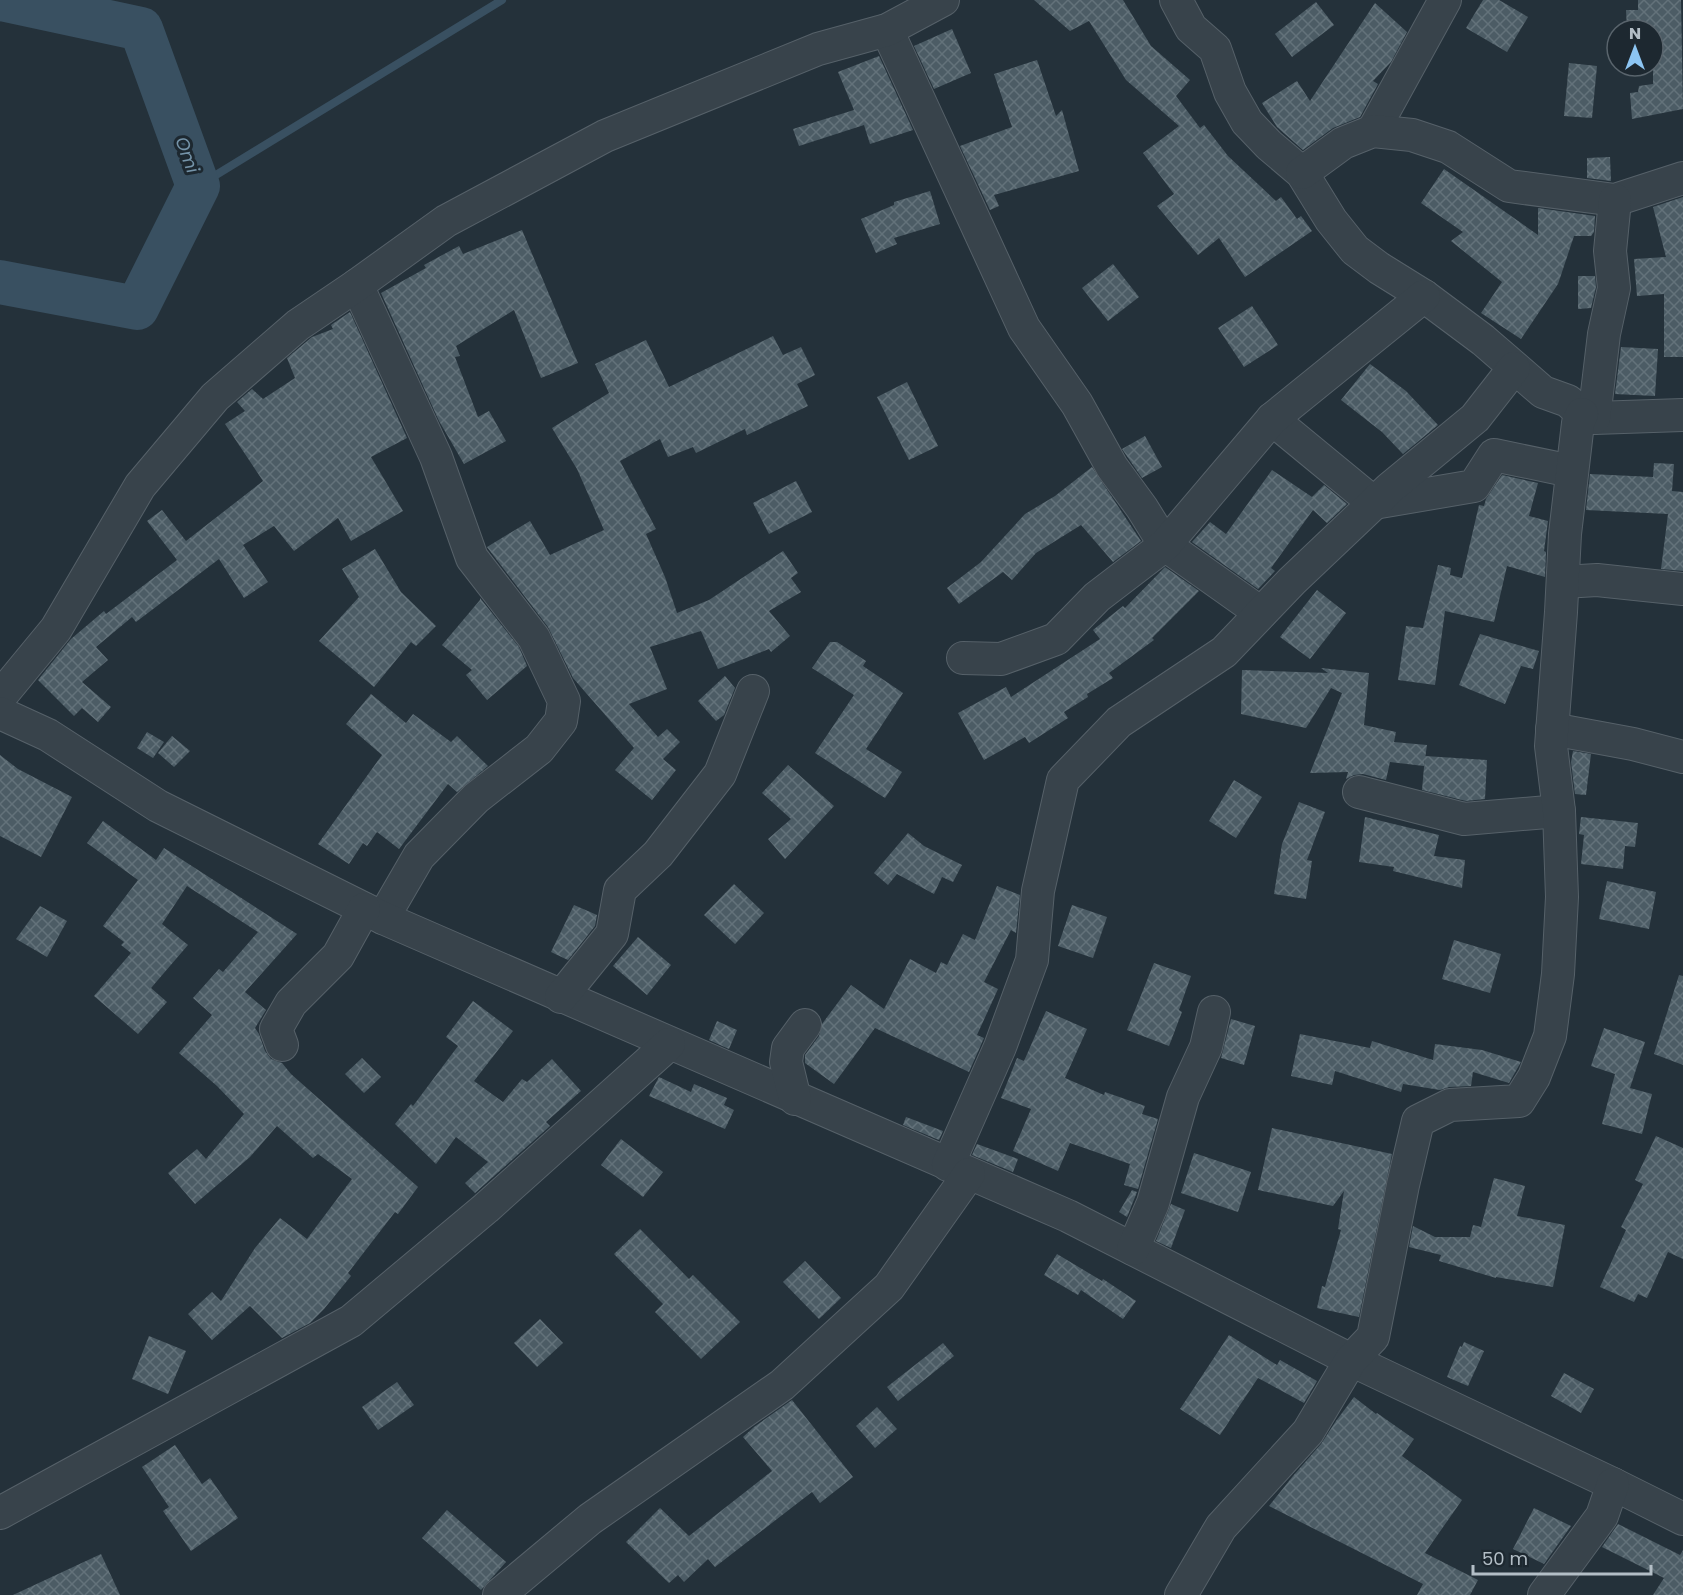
<svg xmlns="http://www.w3.org/2000/svg" width="1683" height="1595" font-family="Poppins,sans-serif">
<defs>
<pattern id="building-cross-hatch" width="8" height="8" patternUnits="userSpaceOnUse" patternTransform="scale(1.5)"><rect width="8" height="8" fill="#4c5c65"/><path d="M0 0l8 8M0 8l8-8" fill="none" stroke="#63727a"/></pattern>
</defs>
<rect width="100%" height="100%" fill="#24313a"/>
<g fill="none" stroke-linecap="round" stroke-linejoin="round">
<path stroke="#395061" stroke-width="8" d="M 198,186 L 502,0"/>
<path stroke="#395061" stroke-width="44" d="M 0,282 L 137,308 L 198,186 L 141,29 L 6,0"/>
</g>
<g fill="url(#building-cross-hatch)">
<path d="M 1034,0 L 1123,0 L 1151,46 L 1190,80 L 1176,96 L 1200,128 L 1204,125 L 1228,156 L 1276,201 L 1281,197 L 1297,219 L 1301,216 L 1312,231 L 1245,277 L 1219,238 L 1198,255 L 1157,206 L 1174,194 L 1143,153 L 1179,126 L 1126,80 L 1089,21 L 1070,31 Z"/>
<path d="M 1483,0 L 1499,0 L 1528,17 L 1507,52 L 1466,28 Z"/>
<path d="M 1638,0 L 1681,0 L 1683,109 L 1632,119 L 1630,93 L 1638,92 L 1639,86 L 1653,84 L 1653,30 L 1627,30 L 1626,10 L 1638,10 Z"/>
<path d="M 1316,2 L 1334,25 L 1292,57 L 1275,34 Z"/>
<path d="M 1375,3 L 1407,32 L 1391,62 L 1373,81 L 1378,84 L 1360,117 L 1333,128 L 1303,150 L 1277,127 L 1262,103 L 1297,81 L 1310,101 Z"/>
<path d="M 952,29 L 971,73 L 934,89 L 914,46 Z"/>
<path d="M 879,56 L 913,130 L 870,144 L 864,125 L 799,146 L 793,129 L 854,110 L 838,72 Z"/>
<path d="M 1037,60 L 1056,116 L 1062,110 L 1079,171 L 994,195 L 999,206 L 990,210 L 960,146 L 1012,127 L 994,74 Z"/>
<path d="M 1569,63 L 1597,66 L 1592,118 L 1564,116 Z"/>
<path d="M 1610,157 L 1611,181 L 1587,178 L 1587,158 Z"/>
<path d="M 1444,169 L 1538,235 L 1538,208 L 1595,216 L 1594,232 L 1591,236 L 1574,236 L 1558,284 L 1521,339 L 1481,313 L 1502,282 L 1451,241 L 1463,232 L 1421,203 Z"/>
<path d="M 930,191 L 940,224 L 894,238 L 897,244 L 876,253 L 861,219 L 894,205 L 894,202 Z"/>
<path d="M 1683,197 L 1683,357 L 1664,357 L 1664,294 L 1637,296 L 1634,259 L 1666,257 L 1653,207 Z"/>
<path d="M 522,230 L 578,363 L 541,378 L 514,310 L 456,346 L 460,356 L 455,357 L 478,417 L 489,411 L 506,441 L 464,464 L 439,421 L 381,293 L 426,268 L 424,265 L 459,246 L 463,254 Z"/>
<path d="M 1113,264 L 1139,297 L 1108,321 L 1082,288 Z"/>
<path d="M 1578,276 L 1595,276 L 1596,287 L 1591,308 L 1578,309 Z"/>
<path d="M 1252,306 L 1278,345 L 1244,367 L 1218,328 Z"/>
<path d="M 350,312 L 407,438 L 371,457 L 403,511 L 351,541 L 338,518 L 294,551 L 274,526 L 243,545 L 268,582 L 244,598 L 219,559 L 136,622 L 132,617 L 96,647 L 108,660 L 82,682 L 111,707 L 98,722 L 82,708 L 74,716 L 38,680 L 71,639 L 104,611 L 106,614 L 177,560 L 147,521 L 162,510 L 186,541 L 263,481 L 225,424 L 245,411 L 237,402 L 252,389 L 263,399 L 295,378 L 287,358 L 312,337 L 333,329 L 331,325 Z"/>
<path d="M 773,336 L 783,355 L 801,347 L 815,375 L 797,384 L 808,406 L 747,435 L 745,429 L 696,453 L 693,447 L 668,457 L 660,439 L 620,461 L 656,529 L 646,534 L 665,577 L 677,613 L 709,600 L 783,551 L 798,573 L 791,578 L 801,592 L 769,611 L 790,636 L 771,652 L 769,649 L 718,669 L 701,631 L 650,647 L 667,689 L 629,704 L 658,737 L 667,729 L 680,742 L 663,759 L 676,770 L 652,800 L 615,770 L 634,748 L 573,678 L 548,627 L 487,547 L 530,521 L 550,555 L 604,530 L 577,469 L 552,428 L 609,393 L 595,364 L 646,340 L 669,387 Z"/>
<path d="M 1621,347 L 1658,349 L 1655,396 L 1615,394 Z"/>
<path d="M 1370,364 L 1406,391 L 1438,425 L 1403,454 L 1382,432 L 1341,400 Z"/>
<path d="M 907,382 L 938,446 L 909,460 L 877,397 Z"/>
<path d="M 1145,436 L 1162,467 L 1142,478 L 1122,449 Z"/>
<path d="M 1654,463 L 1674,464 L 1672,491 L 1683,492 L 1683,571 L 1661,569 L 1668,514 L 1586,510 L 1590,474 L 1653,477 Z"/>
<path d="M 1092,467 L 1141,541 L 1113,562 L 1081,525 L 1036,553 L 1012,580 L 1003,572 L 959,604 L 947,588 L 981,562 L 1025,514 L 1055,496 Z"/>
<path d="M 1272,470 L 1312,497 L 1324,485 L 1347,504 L 1327,523 L 1313,510 L 1271,568 L 1275,571 L 1258,589 L 1192,542 L 1210,522 L 1226,534 Z"/>
<path d="M 1502,475 L 1538,483 L 1529,516 L 1548,521 L 1544,551 L 1546,552 L 1545,577 L 1507,566 L 1494,622 L 1445,611 L 1435,685 L 1398,680 L 1406,626 L 1423,628 L 1438,565 L 1451,568 L 1450,575 L 1462,578 L 1479,505 L 1484,506 L 1486,499 Z"/>
<path d="M 796,481 L 812,512 L 769,534 L 753,503 Z"/>
<path d="M 375,549 L 401,592 L 436,626 L 416,646 L 411,642 L 374,687 L 319,641 L 359,597 L 342,569 Z"/>
<path d="M 1165,567 L 1199,591 L 1152,638 L 1154,640 L 1109,673 L 1113,678 L 1087,694 L 1088,697 L 1064,712 L 1068,718 L 1029,743 L 1025,737 L 984,760 L 958,713 L 1006,687 L 1011,697 L 1100,639 L 1093,630 L 1123,606 L 1125,608 Z"/>
<path d="M 1317,590 L 1346,613 L 1310,659 L 1280,637 Z"/>
<path d="M 480,598 L 519,647 L 527,666 L 487,700 L 466,675 L 472,670 L 442,645 L 480,600 Z"/>
<path d="M 1480,634 L 1539,651 L 1533,669 L 1521,666 L 1505,704 L 1459,685 Z"/>
<path d="M 830,642 L 837,642 L 866,661 L 863,666 L 903,693 L 866,749 L 902,772 L 885,798 L 815,753 L 854,695 L 812,668 Z"/>
<path d="M 1321,668 L 1369,673 L 1364,725 L 1396,732 L 1394,742 L 1427,745 L 1424,766 L 1390,762 L 1386,780 L 1363,774 L 1354,775 L 1346,779 L 1348,772 L 1310,773 L 1342,693 L 1331,688 L 1306,728 L 1241,714 L 1242,670 L 1328,673 Z"/>
<path d="M 725,676 L 735,688 L 724,715 L 716,721 L 698,701 Z"/>
<path d="M 371,694 L 406,723 L 413,714 L 451,742 L 457,736 L 488,766 L 457,792 L 448,784 L 399,849 L 377,832 L 367,846 L 363,843 L 349,864 L 318,844 L 382,755 L 346,724 Z"/>
<path d="M 147,732 L 164,742 L 153,758 L 137,748 Z"/>
<path d="M 172,736 L 190,751 L 174,767 L 158,753 Z"/>
<path d="M 1573,751 L 1591,754 L 1586,795 L 1575,794 L 1571,762 Z"/>
<path d="M 0,755 L 18,769 L 72,797 L 41,857 L 0,836 Z"/>
<path d="M 1425,756 L 1487,760 L 1485,799 L 1466,801 L 1422,790 Z"/>
<path d="M 788,765 L 834,806 L 785,859 L 768,839 L 791,819 L 762,793 Z"/>
<path d="M 1234,780 L 1262,797 L 1236,838 L 1209,821 Z"/>
<path d="M 1299,802 L 1325,812 L 1307,860 L 1312,861 L 1306,899 L 1274,894 L 1282,844 Z"/>
<path d="M 1365,817 L 1439,835 L 1434,856 L 1465,860 L 1462,888 L 1393,871 L 1394,867 L 1359,862 Z"/>
<path d="M 1581,817 L 1638,823 L 1635,847 L 1625,846 L 1623,869 L 1581,864 L 1584,835 L 1579,834 Z"/>
<path d="M 103,821 L 156,860 L 164,848 L 297,934 L 245,992 L 266,1010 L 255,1028 L 259,1034 L 265,1051 L 271,1059 L 282,1063 L 291,1074 L 418,1187 L 398,1214 L 395,1212 L 348,1273 L 351,1276 L 324,1309 L 310,1323 L 282,1338 L 250,1306 L 212,1340 L 188,1314 L 212,1292 L 221,1301 L 255,1248 L 280,1218 L 307,1239 L 352,1179 L 318,1154 L 313,1158 L 277,1126 L 250,1157 L 195,1204 L 168,1173 L 197,1149 L 206,1159 L 244,1114 L 217,1086 L 179,1053 L 212,1015 L 193,998 L 219,969 L 223,972 L 258,932 L 187,886 L 162,924 L 188,945 L 151,988 L 167,1002 L 138,1034 L 94,996 L 131,953 L 121,945 L 124,942 L 103,926 L 138,880 L 87,843 Z"/>
<path d="M 908,833 L 924,846 L 962,865 L 953,882 L 942,877 L 934,894 L 897,874 L 888,885 L 874,873 Z"/>
<path d="M 1607,881 L 1656,892 L 1649,929 L 1599,919 Z"/>
<path d="M 734,884 L 764,913 L 735,944 L 704,915 Z"/>
<path d="M 997,886 L 1020,895 L 1016,933 L 1011,930 L 984,982 L 998,989 L 977,1035 L 984,1038 L 969,1072 L 875,1028 L 834,1084 L 805,1063 L 805,1055 L 819,1036 L 822,1024 L 851,985 L 884,1009 L 910,959 L 936,973 L 941,962 L 947,965 L 963,934 L 975,940 Z"/>
<path d="M 574,905 L 597,915 L 595,926 L 568,960 L 551,952 Z"/>
<path d="M 1072,905 L 1107,917 L 1093,958 L 1058,946 Z"/>
<path d="M 40,906 L 67,921 L 47,957 L 16,939 Z"/>
<path d="M 638,937 L 671,965 L 647,995 L 613,966 Z"/>
<path d="M 1454,940 L 1501,954 L 1490,993 L 1442,979 Z"/>
<path d="M 1154,963 L 1191,976 L 1179,1010 L 1182,1012 L 1169,1046 L 1127,1030 Z"/>
<path d="M 1679,975 L 1683,976 L 1683,1065 L 1654,1054 Z"/>
<path d="M 473,1001 L 513,1031 L 474,1081 L 503,1102 L 522,1079 L 527,1082 L 552,1059 L 581,1091 L 546,1122 L 550,1126 L 475,1193 L 465,1183 L 488,1162 L 456,1137 L 436,1164 L 395,1124 L 411,1104 L 413,1106 L 458,1046 L 446,1037 Z"/>
<path d="M 1046,1011 L 1087,1029 L 1065,1078 L 1104,1095 L 1105,1092 L 1145,1106 L 1142,1114 L 1158,1119 L 1138,1189 L 1124,1185 L 1130,1164 L 1070,1143 L 1058,1171 L 1013,1151 L 1031,1109 L 1001,1098 L 1017,1058 L 1024,1061 Z"/>
<path d="M 1231,1019 L 1255,1026 L 1244,1065 L 1221,1058 Z"/>
<path d="M 717,1021 L 737,1030 L 729,1049 L 709,1040 Z"/>
<path d="M 1604,1028 L 1645,1042 L 1630,1088 L 1652,1094 L 1642,1134 L 1602,1124 L 1615,1074 L 1591,1066 Z"/>
<path d="M 1300,1034 L 1370,1048 L 1372,1041 L 1433,1060 L 1435,1044 L 1482,1050 L 1521,1062 L 1509,1083 L 1473,1072 L 1471,1086 L 1449,1087 L 1440,1090 L 1403,1084 L 1401,1092 L 1335,1071 L 1332,1085 L 1291,1076 Z"/>
<path d="M 362,1058 L 381,1077 L 364,1093 L 345,1074 Z"/>
<path d="M 659,1077 L 691,1092 L 694,1084 L 727,1098 L 724,1105 L 734,1110 L 725,1129 L 649,1096 Z"/>
<path d="M 906,1117 L 943,1131 L 939,1140 L 903,1125 Z"/>
<path d="M 1272,1128 L 1392,1154 L 1359,1317 L 1317,1308 L 1322,1286 L 1325,1287 L 1341,1230 L 1338,1229 L 1344,1191 L 1333,1206 L 1258,1190 Z"/>
<path d="M 1656,1136 L 1683,1148 L 1683,1259 L 1668,1252 L 1647,1298 L 1638,1294 L 1634,1302 L 1600,1287 L 1626,1230 L 1621,1227 L 1643,1184 L 1635,1180 Z"/>
<path d="M 621,1139 L 663,1172 L 643,1197 L 601,1165 Z"/>
<path d="M 977,1144 L 1018,1159 L 1013,1172 L 972,1155 Z"/>
<path d="M 1194,1153 L 1251,1172 L 1238,1212 L 1181,1193 Z"/>
<path d="M 1494,1178 L 1525,1186 L 1517,1216 L 1565,1225 L 1553,1287 L 1496,1277 L 1496,1278 L 1439,1261 L 1441,1255 L 1409,1247 L 1413,1226 L 1435,1237 L 1470,1237 L 1473,1225 L 1481,1227 Z"/>
<path d="M 1132,1190 L 1137,1192 L 1127,1217 L 1119,1212 Z"/>
<path d="M 1171,1204 L 1185,1210 L 1171,1248 L 1156,1241 Z"/>
<path d="M 640,1229 L 689,1279 L 693,1275 L 740,1322 L 701,1359 L 655,1312 L 663,1304 L 614,1254 Z"/>
<path d="M 1057,1254 L 1102,1281 L 1103,1279 L 1136,1301 L 1123,1319 L 1081,1290 L 1078,1295 L 1044,1275 Z"/>
<path d="M 805,1261 L 841,1298 L 819,1319 L 783,1282 Z"/>
<path d="M 540,1319 L 563,1343 L 537,1367 L 514,1343 Z"/>
<path d="M 1229,1335 L 1277,1365 L 1280,1360 L 1317,1381 L 1304,1403 L 1258,1378 L 1220,1435 L 1180,1409 Z"/>
<path d="M 149,1336 L 186,1351 L 168,1394 L 132,1379 Z"/>
<path d="M 1464,1342 L 1484,1351 L 1468,1386 L 1447,1377 L 1460,1346 L 1462,1347 Z"/>
<path d="M 943,1343 L 954,1356 L 898,1401 L 887,1387 Z"/>
<path d="M 1564,1373 L 1594,1389 L 1581,1413 L 1551,1396 Z"/>
<path d="M 397,1382 L 414,1405 L 378,1430 L 362,1407 Z"/>
<path d="M 1354,1397 L 1376,1414 L 1377,1413 L 1414,1439 L 1402,1456 L 1462,1500 L 1425,1553 L 1478,1580 L 1470,1595 L 1417,1595 L 1423,1584 L 1269,1506 L 1293,1476 L 1321,1444 L 1336,1421 Z"/>
<path d="M 792,1400 L 853,1477 L 820,1503 L 812,1492 L 715,1567 L 708,1559 L 684,1582 L 678,1575 L 669,1583 L 626,1542 L 660,1508 L 689,1536 L 772,1471 L 743,1437 L 754,1427 Z"/>
<path d="M 877,1407 L 897,1429 L 875,1448 L 856,1426 Z"/>
<path d="M 175,1445 L 202,1484 L 210,1478 L 238,1518 L 191,1551 L 163,1511 L 169,1507 L 142,1467 Z"/>
<path d="M 1534,1508 L 1571,1526 L 1544,1564 L 1513,1549 Z"/>
<path d="M 447,1510 L 506,1562 L 481,1590 L 422,1538 Z"/>
<path d="M 1618,1524 L 1680,1555 L 1683,1550 L 1683,1595 L 1653,1595 L 1664,1578 L 1602,1547 Z"/>
<path d="M 101,1554 L 120,1595 L 13,1595 Z"/>
</g>
<g fill="none" stroke-linecap="round" stroke-linejoin="round">
<defs>
<g id="minor">
<path d="M 1176,0 L 1191,28 L 1215,49 L 1230,92 L 1247,122 L 1269,145 L 1302,173 L 1331,220 L 1355,250 L 1379,268 L 1424,296 L 1483,340 L 1543,392 L 1568,401 L 1582,414 L 1594,418 L 1683,415"/>
<path d="M 887,30 L 1024,328 L 1077,404 L 1112,467 L 1142,508 L 1165,545 L 1261,613"/>
<path d="M 1373,131 L 1445,0"/>
<path d="M 1302,173 L 1343,143 L 1373,131 L 1412,135 L 1448,147 L 1509,186 L 1615,200 L 1683,178"/>
<path d="M 357,285 L 436,457 L 472,558 L 534,638 L 564,701 L 561,721 L 539,749 L 476,798 L 419,856 L 383,918"/>
<path d="M 1594,418 L 1604,334 L 1614,288 L 1610,251 L 1615,200"/>
<path d="M 1272,419 L 1374,503 L 1474,486 L 1494,455 L 1571,471"/>
<path d="M 1563,582 L 1597,580 L 1683,589"/>
<path d="M 963,658 L 1001,659 L 1056,639 L 1097,597 L 1165,545 L 1272,419 L 1424,296"/>
<path d="M 0,697 L 56,629 L 140,486 L 215,397 L 298,325 L 357,285 L 446,221 L 605,136 L 818,49 L 887,30 L 943,0"/>
<path d="M 0,713 L 48,735 L 158,806 L 383,918 L 1068,1216 L 1351,1360 L 1613,1484 L 1683,1519"/>
<path d="M 1552,729 L 1633,744 L 1683,757"/>
<path d="M 1359,792 L 1464,819 L 1559,811"/>
<path d="M 561,997 L 612,934 L 620,890 L 658,854 L 720,774 L 753,691"/>
<path d="M 282,1045 L 276,1029 L 291,1003 L 338,956 L 364,909"/>
<path d="M 795,1099 L 786,1062 L 788,1048 L 805,1025"/>
<path d="M 948,1165 L 1000,1047 L 1032,960 L 1038,891 L 1063,780 L 1119,722 L 1224,652 L 1292,581 L 1390,488 L 1475,418 L 1514,368"/>
<path d="M 1133,1249 L 1153,1203 L 1183,1097 L 1206,1047 L 1214,1012"/>
<path d="M 0,1513 L 351,1321 L 486,1208 L 669,1044"/>
<path d="M 499,1595 L 590,1519 L 782,1385 L 889,1287 L 969,1174"/>
<path d="M 1181,1595 L 1221,1527 L 1308,1432 L 1351,1360 L 1373,1337 L 1403,1185 L 1418,1121 L 1450,1105 L 1519,1101 L 1534,1077 L 1550,1036 L 1558,974 L 1562,897 L 1559,811 L 1551,746 L 1561,612 L 1565,534 L 1578,423 L 1582,414"/>
<path d="M 1544,1595 L 1602,1516 L 1613,1484"/>
</g>
</defs>
<use href="#minor" stroke="#566169" stroke-width="34"/>
<use href="#minor" stroke="#38434b" stroke-width="32"/>
</g>
<g text-anchor="middle" stroke-width="6" stroke-linejoin="round" paint-order="stroke">
<g font-size="18" font-style="italic" fill="#7594a9" stroke="#1d2830">
<text transform="translate(187 155) rotate(70)" y="6">Omi</text>
</g>
</g>
<g transform="translate(1635 48)"><circle r="28" fill="#1d2830" stroke="#59646c" stroke-width="1.5"/>
<path d="M0-4.5L10 22L0 15L-10 22Z" fill="#8cc5f2"/>
<text y="-9" font-size="16" font-weight="bold" text-anchor="middle" fill="#b3bec6">N</text>
</g>
<path d="M1473 1565v9h178v-9" fill="none" stroke="#b3bec6" stroke-width="3"/>
<text x="1482" y="1565" font-size="18" fill="#b3bec6" stroke="#1d2830" stroke-width="4.5" paint-order="stroke">50 m</text>
</svg>
